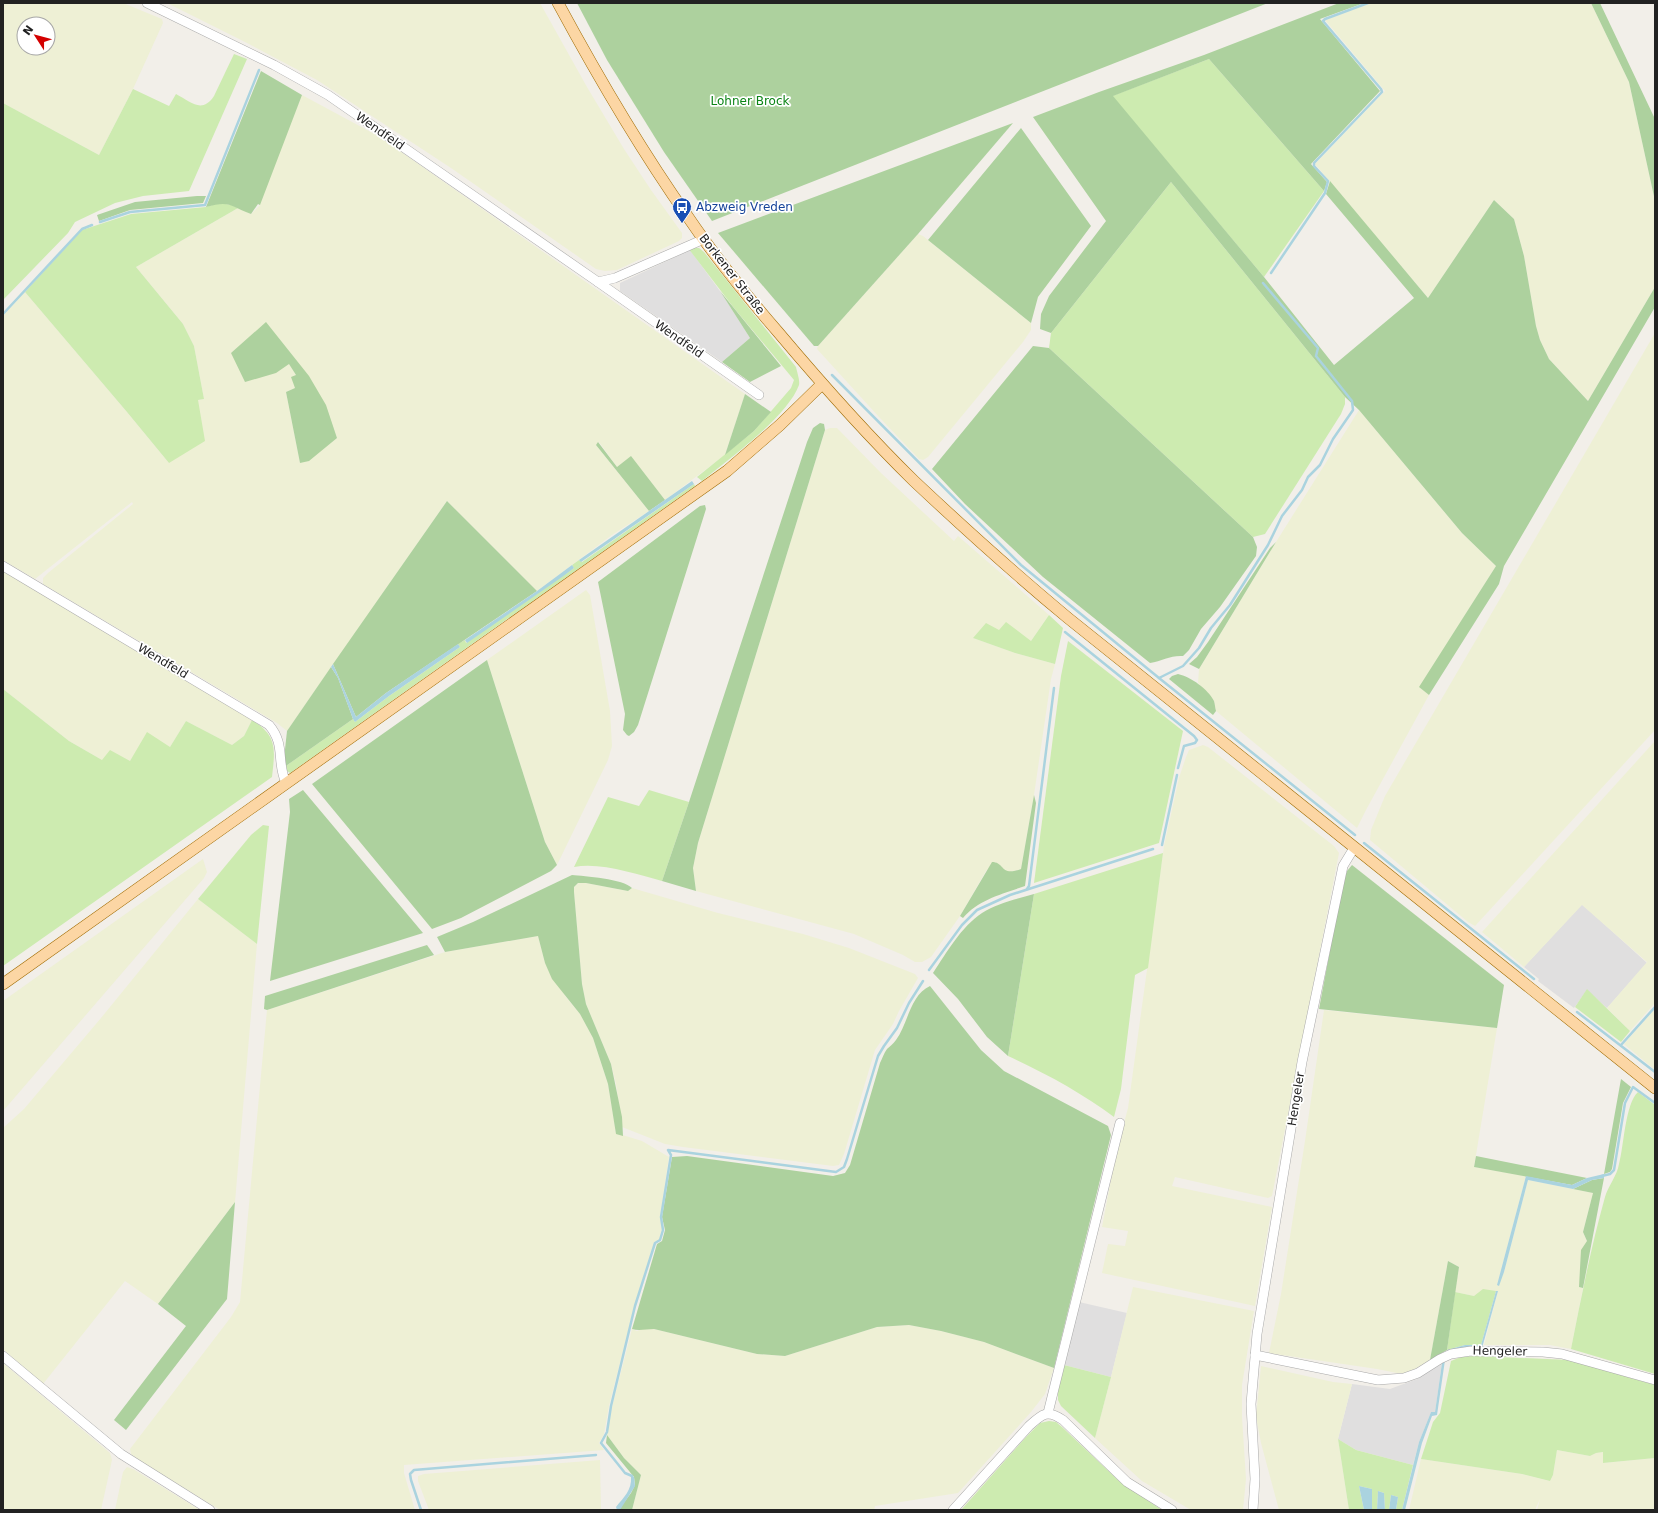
<svg xmlns="http://www.w3.org/2000/svg" width="1658" height="1513" font-family="'DejaVu Sans',sans-serif">
<rect width="100%" height="100%" fill="#f2efe9"/>
<g fill="#e0dfdf">
<path d="M 690,250 L 720,291 L 750,338 L 722,362 L 620,291 L 620,283 Z"/>
<path d="M 1582,904 L 1647,963 L 1607,1008 L 1587,990 L 1574,1008 L 1538,981 L 1539,979 L 1524,967 Z"/>
<path d="M 1079,1302 L 1127,1313 L 1111,1377 L 1064,1365 Z"/>
<path d="M 1442,1363 L 1435,1412 L 1431,1412 L 1419,1442 L 1413,1465 L 1356,1450 L 1338,1439 L 1352,1384 L 1390,1389 L 1417,1379 Z"/>
</g>
<g fill="#eef0d5" fill-rule="evenodd">
<path d="M 3,3 L 123,3 L 162,19 L 163,23 L 133,89 L 99,155 L 3,103 ZM 24,24 L 48,24 L 48,48 L 24,48 Z"/>
<path d="M 167,3 L 540,3 L 587,87 L 624,149 L 651,190 L 682,233 L 682,238 L 679,241 L 617,270 L 605,271 L 596,269 L 451,168 L 317,80 L 247,43 Z"/>
<path d="M 1372,3 L 1591,3 L 1629,82 L 1655,201 L 1655,287 L 1588,401 L 1549,359 L 1540,340 L 1536,326 L 1524,256 L 1514,219 L 1494,200 L 1428,298 L 1315,164 L 1385,91 L 1325,20 Z"/>
<path d="M 302,95 L 380,137 L 745,394 L 725,455 L 665,500 L 631,457 L 617,467 L 599,442 L 596,445 L 649,511 L 612,535 L 537,591 L 447,501 L 287,731 L 277,723 L 43,584 L 43,578 L 48,573 L 133,504 L 132,502 L 35,579 L 3,560 L 3,316 L 25,292 L 127,412 L 169,463 L 198,400 L 204,399 L 194,346 L 183,324 L 136,267 L 238,208 L 251,214 L 260,205 L 258,204 ZM 289,363 L 333,428 L 337,438 L 300,463 L 286,392 L 295,388 L 296,375 Z"/>
<path d="M 918,234 L 923,236 L 1031,323 L 1031,330 L 1023,342 L 928,457 L 923,460 L 919,459 L 879,417 L 817,349 L 818,346 Z"/>
<path d="M 1655,333 L 1655,730 L 1475,926 L 1468,922 L 1370,840 L 1371,830 L 1385,796 Z"/>
<path d="M 1359,410 L 1462,533 L 1496,566 L 1420,687 L 1429,695 L 1366,810 L 1357,828 L 1216,711 L 1214,701 L 1198,683 L 1199,669 L 1276,542 Z"/>
<path d="M 830,428 L 837,428 L 881,473 L 954,541 L 958,536 L 1049,615 L 1031,641 L 999,630 L 973,638 L 1015,653 L 1055,664 L 1051,679 L 1034,795 L 1021,869 L 1014,871 L 1007,872 L 995,862 L 986,871 L 960,916 L 931,957 L 922,962 L 915,962 L 903,955 L 854,934 L 696,891 L 693,868 L 698,843 L 825,430 Z"/>
<path d="M 3,571 L 252,720 L 244,736 L 232,745 L 186,721 L 170,747 L 133,757 L 130,761 L 102,760 L 69,741 L 3,689 Z"/>
<path d="M 586,590 L 590,595 L 610,711 L 612,746 L 608,760 L 557,865 L 545,842 L 487,660 Z"/>
<path d="M 1655,741 L 1655,1003 L 1630,1031 L 1607,1008 L 1647,962 L 1582,905 L 1524,967 L 1482,932 Z"/>
<path d="M 1203,745 L 1208,747 L 1334,846 L 1339,853 L 1272,1196 L 1268,1198 L 1175,1177 L 1172,1186 L 1272,1207 L 1255,1306 L 1102,1273 L 1108,1244 L 1125,1246 L 1128,1231 L 1102,1227 L 1116,1153 L 1128,1108 L 1164,846 L 1179,778 L 1186,757 L 1189,750 Z"/>
<path d="M 203,859 L 207,872 L 204,878 L 3,1111 L 3,1001 Z"/>
<path d="M 578,883 L 586,883 L 628,891 L 632,888 L 718,913 L 803,934 L 849,948 L 915,974 L 918,978 L 899,1011 L 893,1024 L 875,1050 L 844,1154 L 839,1165 L 833,1166 L 683,1147 L 665,1144 L 622,1127 L 616,1084 L 611,1064 L 586,1004 L 582,984 L 574,892 L 574,887 Z"/>
<path d="M 198,899 L 257,944 L 235,1202 L 158,1304 L 125,1281 L 43,1384 L 3,1349 L 3,1128 L 24,1109 L 101,1018 Z"/>
<path d="M 538,936 L 545,963 L 566,997 L 580,1014 L 593,1038 L 608,1084 L 616,1133 L 642,1141 L 669,1157 L 660,1217 L 662,1229 L 659,1240 L 654,1242 L 634,1307 L 609,1406 L 604,1434 L 599,1443 L 604,1450 L 404,1465 L 404,1473 L 415,1510 L 220,1510 L 137,1459 L 131,1454 L 130,1449 L 231,1317 L 240,1302 L 267,1010 L 445,952 Z"/>
<path d="M 1655,1009 L 1655,1070 L 1624,1044 Z"/>
<path d="M 1324,1010 L 1497,1028 L 1474,1167 L 1526,1176 L 1497,1285 L 1504,1272 L 1528,1180 L 1593,1193 L 1583,1232 L 1587,1241 L 1579,1287 L 1583,1288 L 1571,1349 L 1550,1345 L 1484,1345 L 1498,1291 L 1474,1296 L 1455,1292 L 1459,1267 L 1448,1261 L 1430,1360 L 1408,1373 L 1397,1373 L 1377,1369 L 1269,1353 L 1281,1294 L 1305,1141 Z"/>
<path d="M 1133,1287 L 1254,1311 L 1242,1385 L 1242,1417 L 1246,1479 L 1243,1510 L 1191,1510 L 1142,1481 L 1095,1438 L 1111,1377 Z"/>
<path d="M 909,1325 L 941,1331 L 984,1342 L 1054,1368 L 1045,1394 L 1031,1412 L 958,1493 L 875,1506 L 874,1510 L 632,1510 L 641,1475 L 624,1458 L 607,1435 L 612,1407 L 632,1329 L 637,1331 L 644,1328 L 654,1329 L 757,1354 L 785,1356 L 877,1327 Z"/>
<path d="M 3,1363 L 110,1453 L 112,1460 L 101,1510 L 3,1510 Z"/>
<path d="M 1261,1366 L 1333,1382 L 1352,1384 L 1338,1439 L 1349,1510 L 1279,1510 L 1261,1443 L 1256,1417 Z"/>
<path d="M 1557,1450 L 1590,1456 L 1596,1453 L 1603,1452 L 1604,1463 L 1655,1458 L 1655,1510 L 1537,1510 L 1540,1499 L 1535,1510 L 1409,1510 L 1421,1459 L 1522,1474 L 1550,1481 L 1553,1475 Z"/>
<path d="M 600,1460 L 601,1510 L 429,1510 L 418,1481 L 418,1476 L 424,1474 Z"/>
<path d="M 127,1467 L 133,1469 L 200,1510 L 115,1510 L 123,1472 Z"/>
</g>
<g fill="#cdebb0">
<path d="M 234,54 L 247,59 L 189,191 L 143,196 L 115,203 L 75,222 L 68,233 L 3,300 L 3,103 L 99,155 L 133,89 L 169,106 L 176,94 C 191,102 202,114 214,96 Z"/>
<path d="M 1209,59 L 1324,191 L 1264,277 L 1112,96 Z"/>
<path d="M 1171,182 L 1345,397 L 1345,404 L 1341,414 L 1265,534 L 1253,537 L 1049,348 L 1051,333 Z"/>
<path d="M 219,203 L 232,205 L 238,208 L 136,267 L 183,324 L 194,346 L 204,399 L 198,400 L 205,441 L 169,463 L 127,412 L 25,292 L 82,230 L 131,214 L 206,207 Z"/>
<path d="M 688,248 L 699,248 L 704,252 L 796,367 C 797,372 800,380 799,385 C 788,416 728,460 702,481 L 697,477 L 754,431 L 791,388 L 794,380 L 734,308 Z"/>
<path d="M 694,484 L 695,486 L 290,773 L 283,768 L 353,719 L 355,722 L 389,696 L 460,647 L 458,644 L 465,640 L 466,643 L 574,568 L 572,565 L 579,560 L 582,562 Z"/>
<path d="M 1049,615 L 1063,628 L 1055,664 L 1015,653 L 973,638 L 986,623 L 999,630 L 1006,622 L 1031,641 Z"/>
<path d="M 1068,641 L 1183,731 L 1159,843 L 1034,883 L 1061,676 Z"/>
<path d="M 3,689 L 69,741 L 102,760 L 110,750 L 130,761 L 147,732 L 170,747 L 186,721 L 232,745 L 244,736 L 252,720 C 278,736 275,750 272,777 L 3,966 Z"/>
<path d="M 649,790 L 689,802 L 662,881 C 635,874 601,862 574,867 L 608,797 L 639,806 Z"/>
<path d="M 263,825 L 269,826 L 257,944 L 198,899 L 251,835 Z"/>
<path d="M 1163,853 L 1148,968 L 1135,975 L 1121,1089 L 1114,1117 C 1082,1093 1045,1073 1008,1056 L 1034,894 Z"/>
<path d="M 1587,989 L 1630,1031 L 1621,1042 L 1575,1007 Z"/>
<path d="M 1638,1092 L 1655,1105 L 1655,1374 L 1571,1349 C 1581,1298 1591,1247 1605,1197 C 1608,1186 1617,1176 1619,1164 C 1624,1146 1625,1104 1638,1092 Z"/>
<path d="M 1483,1289 L 1496,1291 L 1481,1345 L 1465,1345 L 1447,1350 L 1455,1292 L 1474,1296 Z"/>
<path d="M 1475,1356 L 1570,1360 L 1655,1385 L 1655,1458 L 1603,1463 L 1603,1452 L 1596,1453 L 1590,1456 L 1557,1450 L 1553,1475 L 1550,1481 L 1522,1474 L 1421,1459 L 1433,1422 L 1440,1413 L 1451,1361 L 1461,1357 Z"/>
<path d="M 1064,1365 L 1111,1377 L 1095,1438 L 1061,1406 L 1058,1400 L 1058,1390 Z"/>
<path d="M 1049,1421 L 1056,1422 L 1062,1427 L 1119,1481 L 1162,1510 L 961,1510 L 1026,1437 L 1040,1423 Z"/>
<path d="M 1338,1439 L 1356,1450 L 1413,1465 L 1402,1510 L 1396,1510 L 1398,1497 L 1391,1495 L 1389,1510 L 1385,1510 L 1384,1493 L 1378,1491 L 1377,1510 L 1372,1510 L 1372,1489 L 1359,1486 L 1364,1510 L 1349,1510 Z"/>
</g>
<g fill="#add19e">
<path d="M 577,3 L 1268,3 L 712,221 L 664,152 L 607,60 Z"/>
<path d="M 1339,3 L 1364,3 L 1320,19 L 1380,91 L 1311,164 L 1327,182 L 1324,191 L 1209,59 L 1113,96 L 1264,277 L 1334,365 L 1414,298 L 1326,194 L 1330,181 L 1428,298 L 1494,200 L 1514,219 L 1524,256 L 1536,326 L 1540,340 L 1549,359 L 1588,401 L 1655,287 L 1655,307 L 1504,566 L 1499,584 L 1429,695 L 1419,687 L 1496,566 L 1462,533 L 1359,410 L 1345,397 L 1171,182 L 1051,333 L 1040,329 L 1041,314 L 1049,296 L 1106,221 L 1033,117 L 1099,92 L 1204,55 Z"/>
<path d="M 1591,3 L 1600,3 L 1655,119 L 1655,201 L 1629,82 Z"/>
<path d="M 261,71 L 302,95 L 260,205 L 258,204 L 251,214 C 230,206 230,200 206,207 Z"/>
<path d="M 1013,123 L 918,234 L 818,346 L 814,346 L 718,233 Z"/>
<path d="M 1021,128 L 1091,226 L 1038,297 L 1031,323 L 928,240 Z"/>
<path d="M 197,196 L 206,196 L 203,203 L 130,210 L 99,221 L 97,215 L 135,202 Z"/>
<path d="M 720,291 L 781,366 L 750,382 L 722,362 L 750,338 Z"/>
<path d="M 266,322 L 309,376 L 326,405 L 337,438 L 309,461 L 300,463 L 286,392 L 295,388 L 291,377 L 296,375 L 289,364 L 276,373 L 245,382 L 231,353 Z"/>
<path d="M 1033,346 L 1049,348 L 1253,537 L 1257,547 L 1256,556 L 1220,607 L 1201,629 L 1189,650 L 1183,656 C 1171,655 1162,661 1150,663 L 1043,577 L 965,504 L 932,469 Z"/>
<path d="M 745,394 L 771,412 L 754,431 L 725,455 Z"/>
<path d="M 820,423 L 824,424 L 825,430 L 698,843 L 693,868 L 696,891 L 662,881 L 689,802 L 807,442 L 813,428 Z"/>
<path d="M 598,442 L 617,467 L 631,456 L 665,500 L 649,511 L 596,445 Z"/>
<path d="M 447,501 L 537,591 L 386,693 L 356,717 L 333,664 Z"/>
<path d="M 705,505 L 706,509 L 638,725 L 634,732 L 629,736 L 627,735 L 623,730 L 625,714 L 598,582 L 700,506 Z"/>
<path d="M 1276,542 L 1199,669 L 1189,664 L 1197,657 L 1208,642 L 1270,548 Z"/>
<path d="M 487,660 L 545,842 L 557,865 L 551,871 L 461,918 L 432,929 L 312,784 Z"/>
<path d="M 331,667 L 338,678 L 353,719 L 283,768 L 287,731 Z"/>
<path d="M 1178,674 C 1191,677 1208,689 1214,701 C 1215,704 1215,708 1216,711 L 1213,715 L 1169,679 L 1172,676 Z"/>
<path d="M 303,790 L 423,933 L 270,981 L 290,812 L 289,799 Z"/>
<path d="M 1034,795 L 1036,803 L 1025,886 C 1003,894 979,899 963,918 L 960,916 L 992,862 C 1005,862 1000,877 1021,869 Z"/>
<path d="M 1352,865 L 1504,985 L 1497,1028 L 1319,1009 L 1342,886 L 1347,871 Z"/>
<path d="M 572,875 C 584,876 624,879 632,888 L 628,891 L 586,883 L 578,883 L 574,887 L 574,892 L 582,984 L 586,1004 L 611,1064 L 622,1117 L 623,1136 L 616,1134 L 608,1084 L 593,1038 L 580,1014 L 552,979 L 545,963 L 538,936 L 445,952 L 437,937 L 473,922 Z"/>
<path d="M 1034,894 L 1008,1056 L 987,1037 L 958,999 L 933,973 C 947,952 961,927 982,913 C 998,903 1017,899 1034,894 Z"/>
<path d="M 427,945 L 434,955 L 267,1010 L 264,1009 L 265,996 Z"/>
<path d="M 930,986 L 981,1050 L 1004,1071 L 1108,1126 L 1111,1135 L 1054,1368 L 984,1342 L 941,1331 L 909,1325 L 877,1327 L 785,1356 L 757,1354 L 654,1329 C 646,1329 639,1331 632,1329 L 657,1244 L 662,1241 L 665,1230 L 662,1217 L 672,1157 L 687,1156 L 833,1176 L 845,1173 L 850,1165 L 880,1063 C 882,1059 884,1053 887,1049 C 890,1046 893,1044 896,1040 C 908,1024 910,995 930,986 Z"/>
<path d="M 1621,1079 L 1631,1087 L 1623,1103 L 1612,1169 L 1610,1172 L 1604,1174 Z"/>
<path d="M 1476,1156 L 1587,1178 L 1572,1185 L 1474,1167 Z"/>
<path d="M 1604,1178 L 1583,1288 L 1579,1287 L 1581,1250 L 1587,1241 L 1583,1232 L 1593,1193 L 1573,1189 L 1592,1180 Z"/>
<path d="M 235,1202 L 227,1299 L 126,1430 L 114,1420 L 186,1326 L 158,1304 Z"/>
<path d="M 1448,1261 L 1459,1267 L 1447,1350 L 1430,1360 Z"/>
<path d="M 607,1435 L 624,1458 L 641,1475 L 632,1510 L 620,1510 L 620,1508 L 631,1493 L 635,1485 L 634,1477 L 606,1443 Z"/>
</g>
<g fill="#aad3df">
<path d="M 692,481 L 694,484 L 581,562 L 579,560 Z"/>
<path d="M 572,565 L 574,568 L 562,577 L 467,643 L 465,640 L 537,591 Z"/>
<path d="M 458,644 L 460,647 L 389,696 L 355,722 L 353,719 L 338,678 L 331,667 L 333,664 L 356,717 L 386,693 Z"/>
<path d="M 1604,1174 L 1604,1178 L 1592,1180 L 1573,1189 L 1528,1180 L 1504,1272 L 1499,1286 L 1497,1285 L 1526,1176 L 1572,1185 L 1587,1178 Z"/>
<path d="M 1496,1291 L 1498,1291 L 1482,1348 L 1447,1353 L 1447,1350 L 1465,1345 L 1481,1345 Z"/>
<path d="M 1445,1360 L 1437,1415 L 1432,1416 L 1422,1443 L 1405,1510 L 1402,1510 L 1419,1442 L 1431,1412 L 1435,1412 L 1442,1363 Z"/>
<path d="M 631,1477 L 634,1477 L 635,1486 L 620,1510 L 617,1510 L 616,1507 C 624,1497 632,1490 631,1477 Z"/>
<path d="M 1359,1486 L 1372,1489 L 1372,1510 L 1364,1510 Z"/>
<path d="M 1378,1491 L 1384,1493 L 1385,1510 L 1377,1510 Z"/>
<path d="M 1391,1495 L 1398,1497 L 1396,1510 L 1389,1510 Z"/>
</g>
<g fill="none" stroke-linecap="round" stroke-linejoin="round">
<g stroke="#aad3df" stroke-width="2.5">
<path d="M 100,222 L 130,212 L 205,205 L 259,70"/>
<path d="M 1271,273 L 1325,193 L 1328,181 L 1314,166 L 1314,163 L 1382,92 L 1381,89 L 1323,21 L 1325,19 L 1368,3"/>
<path d="M 3,314 L 82,229 L 92,225"/>
<path d="M 832,375 L 1021,565 L 1159,678 L 1183,666 L 1199,648 L 1211,628 L 1230,605 L 1268,545 L 1282,516 L 1302,490 L 1308,477 L 1320,465 L 1333,439 L 1353,410 L 1352,401 L 1316,356 L 1318,348 L 1263,283"/>
<path d="M 1065,632 L 1194,736 L 1197,740 L 1195,743 L 1184,746 L 1178,768"/>
<path d="M 1159,678 L 1355,835"/>
<path d="M 1364,843 L 1534,979"/>
<path d="M 1162,845 L 1177,775"/>
<path d="M 1027,889 L 1029,886 L 1054,688"/>
<path d="M 929,970 L 962,925 L 977,910 L 1010,895 L 1153,849"/>
<path d="M 1577,1012 L 1655,1072"/>
<path d="M 1621,1045 L 1655,1007"/>
<path d="M 1602,1176 L 1610,1174 L 1614,1170 L 1625,1103 L 1633,1087 L 1655,1103"/>
<path d="M 633,1480 L 632,1476 L 625,1473 L 601,1443 L 607,1432 L 611,1406 L 635,1306 L 655,1243 L 660,1240 L 663,1230 L 661,1217 L 671,1155 L 668,1150 L 836,1172 L 844,1167 L 847,1159 L 878,1056 L 884,1046 L 897,1028 L 909,1003 L 923,981"/>
<path d="M 421,1510 L 411,1480 L 410,1474 L 414,1470 L 596,1455"/>
</g>
<defs>
<g id="minor">
<path d="M 147,3 L 274,65 L 328,95 L 598,282 L 615,278 L 704,239"/>
<path d="M 598,282 L 759,395"/>
<path d="M 3,566 L 269,725 C 286,745 276,761 286,783"/>
<path d="M 1255,1355 L 1378,1380 L 1404,1378 L 1418,1373 L 1440,1359 L 1451,1354 L 1471,1351 L 1543,1352 L 1562,1354 L 1655,1380"/>
<path d="M 3,1356 L 121,1454 L 210,1510"/>
<path d="M 1048,1413 L 1120,1123"/>
<path d="M 953,1510 L 1029,1426 C 1042,1414 1047,1409 1063,1420 L 1127,1482 L 1172,1510"/>
<path d="M 1253,1510 L 1255,1479 L 1251,1404 L 1257,1334 L 1302,1062 L 1343,866 L 1354,848"/>
</g>
<g id="major">
<path d="M 558,3 C 598,77 640,149 688,217 C 715,257 746,295 778,332 C 821,383 866,434 914,481 C 964,528 1015,574 1068,618 L 1655,1088"/>
<path d="M 3,984 L 727,471 L 780,425 L 822,384"/>
</g>
</defs>
<use href="#minor" stroke="#a9a9a9" stroke-width="10"/>
<use href="#major" stroke="#a06b00" stroke-width="12"/>
<use href="#minor" stroke="#fff" stroke-width="9"/>
<use href="#major" stroke="#fcd6a4" stroke-width="11"/>
</g>
<defs>
<symbol id="bus-pin" viewBox="-11 -11 22 30"><path d="M0 17L-7.5 6A9.5 9.5 0 1 1 7.5 6Z" fill="#1a4fb4" stroke="#fff"/><path d="M-5-6H5V4H4V6H2V4H-2V6H-4V4H-5ZM-3.5-4V0h7V-4ZM-3.5 1.2v1.5H-2V1.2ZM2 1.2v1.5H3.5V1.2Z" fill="#fff"/></symbol>
</defs>
<g fill-rule="evenodd">
<use href="#bus-pin" x="671" y="196" width="22" height="30"/>
</g>
<g text-anchor="middle" stroke-width="3.5" stroke-linejoin="round" paint-order="stroke">
<g font-size="12" fill="#0c8416" stroke="#fff">
<text x="750" y="105">Lohner Brock</text>
</g>
<g font-size="12" fill="#222" stroke="#fff">
<text transform="translate(380 131) rotate(35)" y="4">Wendfeld</text>
<text transform="translate(732 274) rotate(52)" y="4">Borkener Straße</text>
<text transform="translate(679 339) rotate(35)" y="4">Wendfeld</text>
<text transform="translate(163 661) rotate(31)" y="4">Wendfeld</text>
<text transform="translate(1296 1099) rotate(-81)" y="4">Hengeler</text>
<text transform="translate(1500 1351) rotate(1)" y="4">Hengeler</text>
</g>
<g font-size="12" fill="#164399" stroke="#fff" text-anchor="start">
<text x="696" y="211">Abzweig Vreden</text>
</g>
</g>
<rect width="1658" height="1513" fill="none" stroke="#222222" stroke-width="8"/>
<g transform="translate(36 36) rotate(306)"><circle r="19" fill="#ffffff" stroke="#a7a7a7"/>
<path d="M0-3L7 15L0 10L-7 15Z" fill="#d40000"/>
<text y="-6" font-size="11" font-weight="bold" text-anchor="middle" fill="#222222">N</text>
</g>
</svg>
